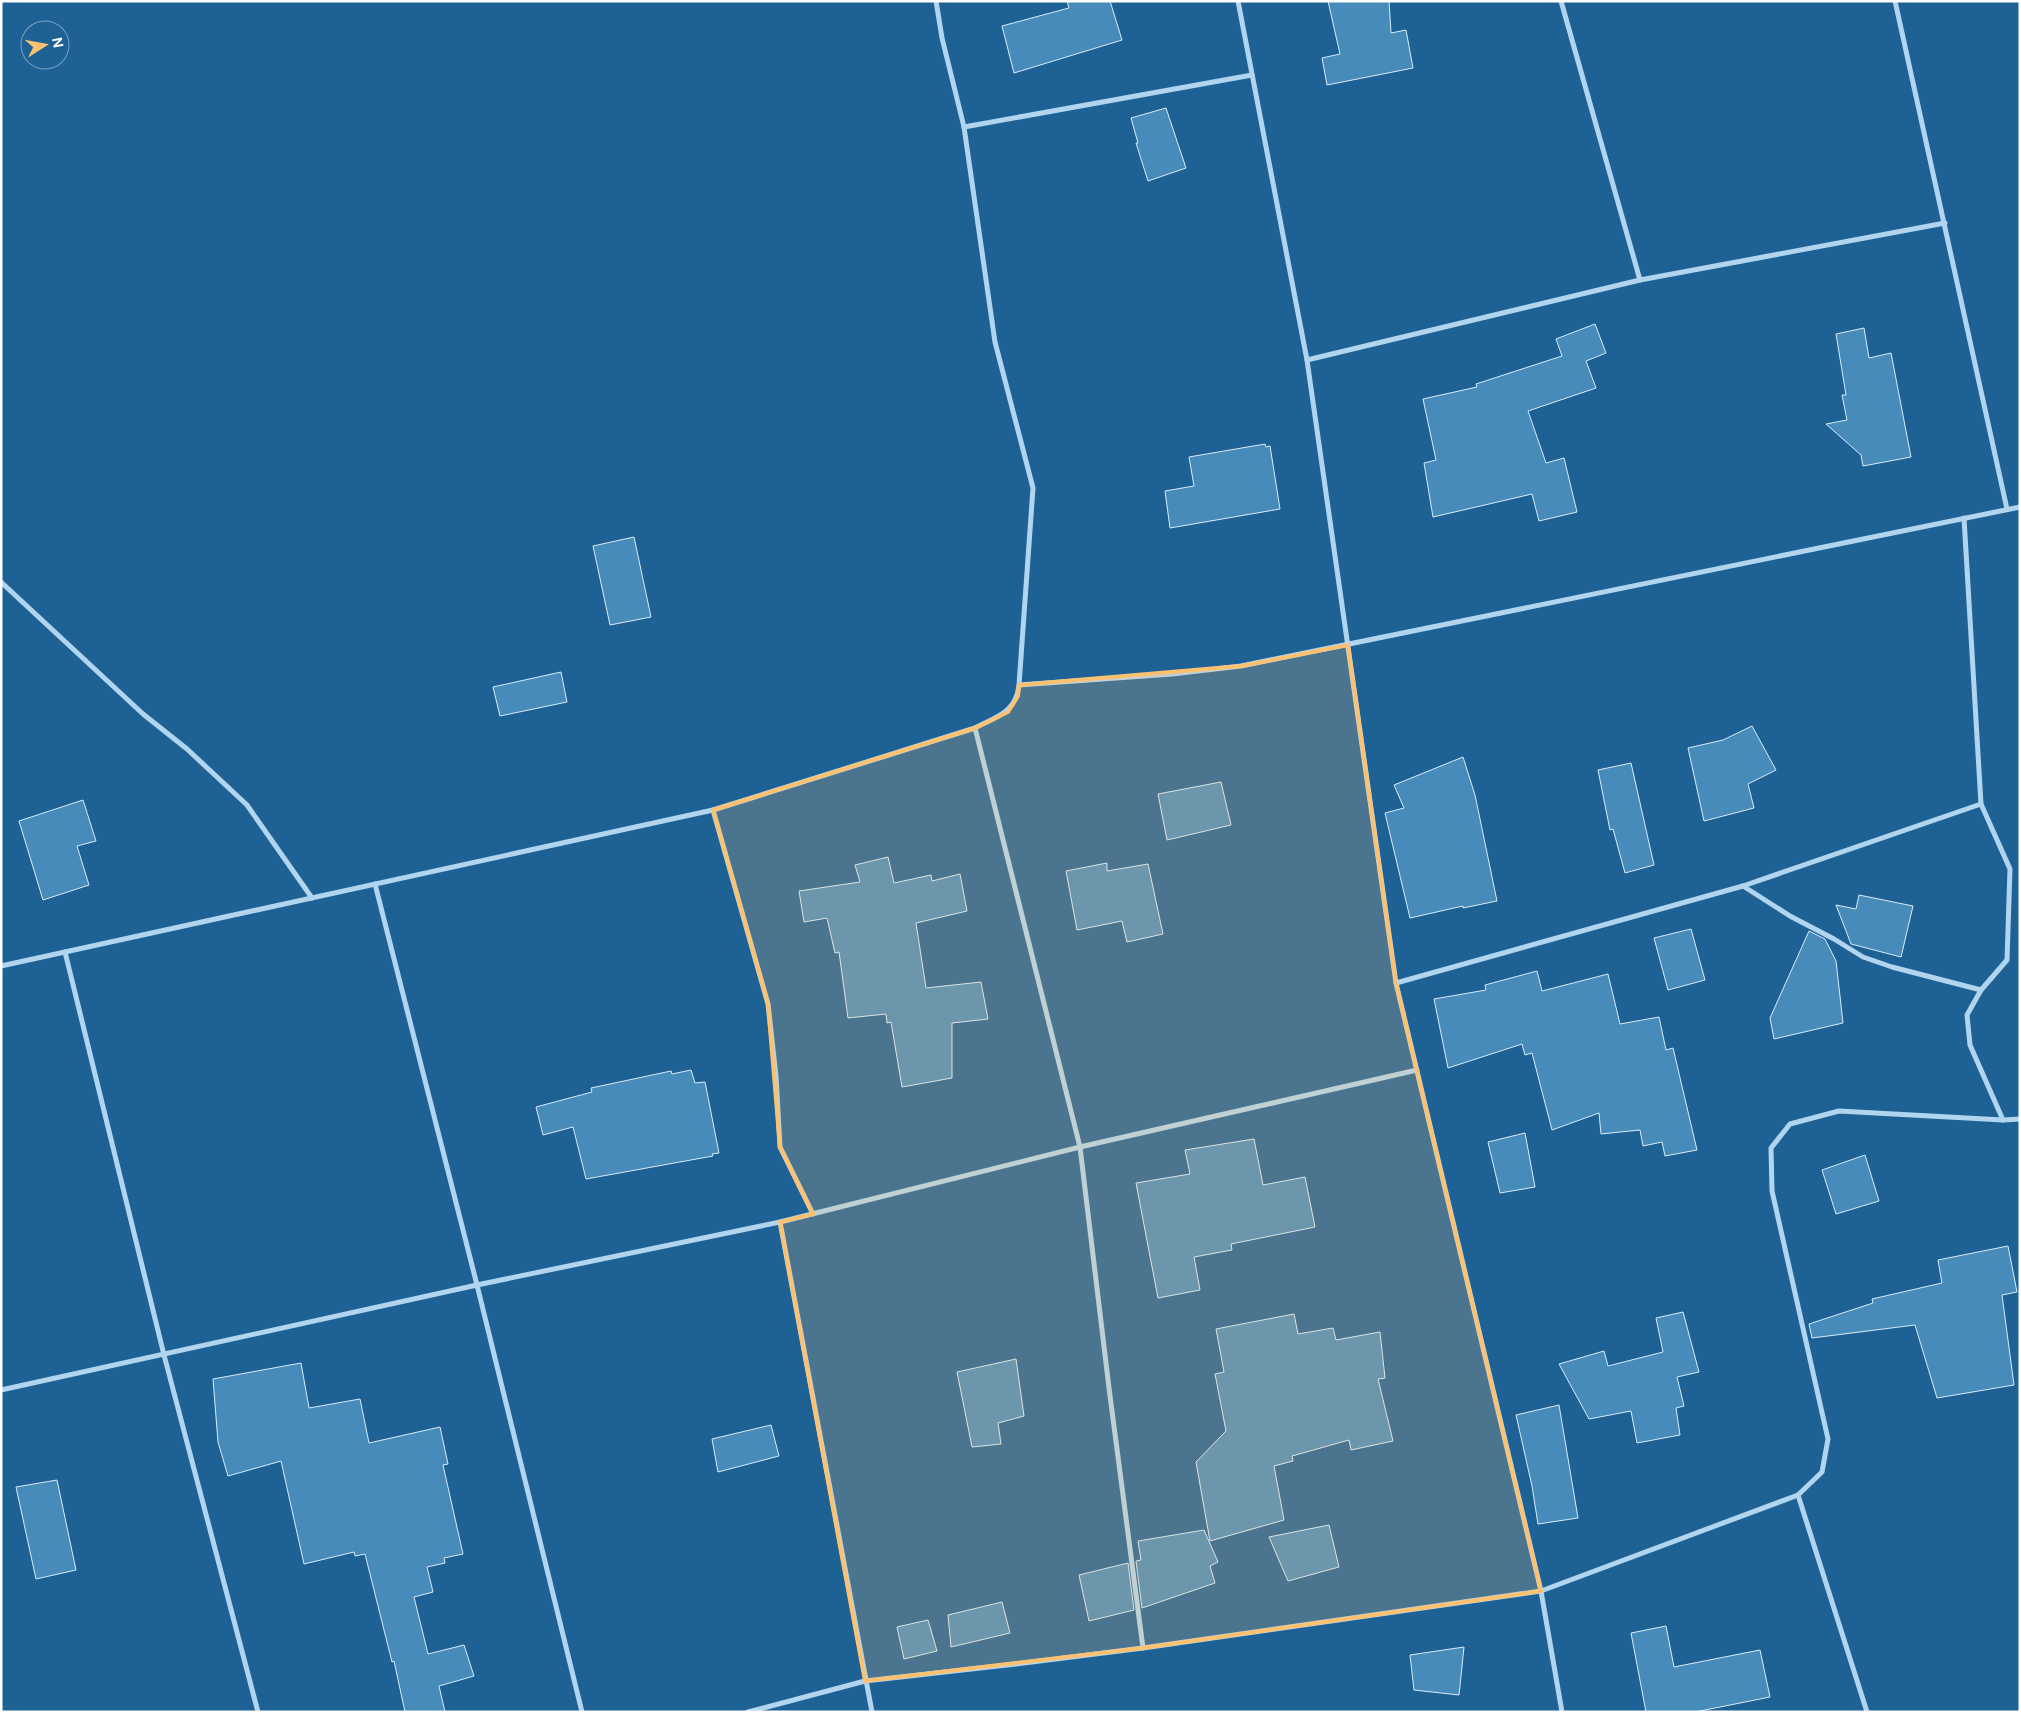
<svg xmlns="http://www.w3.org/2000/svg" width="2021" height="1713" font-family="'DM Sans',sans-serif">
<rect width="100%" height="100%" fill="#1e6295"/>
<g fill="#478bbb" stroke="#d8ecfa">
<path d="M 1067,1 L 1110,1 L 1122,40 L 1014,73 L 1002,26 L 1069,8 Z"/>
<path d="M 1328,1 L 1389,1 L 1391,33 L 1406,30 L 1413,68 L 1327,85 L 1322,58 L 1340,54 Z"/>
<path d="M 1166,108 L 1186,168 L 1148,181 L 1136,143 L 1138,143 L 1131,118 Z"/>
<path d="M 1595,324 L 1606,353 L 1586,361 L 1596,388 L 1528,411 L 1546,463 L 1564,458 L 1577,512 L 1539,521 L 1532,494 L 1433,517 L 1424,463 L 1436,460 L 1423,399 L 1477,387 L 1476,384 L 1562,356 L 1556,339 Z"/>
<path d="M 1864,328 L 1869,358 L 1891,353 L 1911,457 L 1863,466 L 1861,455 L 1826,424 L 1847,420 L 1842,395 L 1846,395 L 1836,334 Z"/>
<path d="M 1265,444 L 1266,447 L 1270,446 L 1280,509 L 1170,528 L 1165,491 L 1194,486 L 1189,457 Z"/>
<path d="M 634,537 L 651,617 L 610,625 L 593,546 Z"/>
<path d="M 561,672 L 567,702 L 500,716 L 493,687 Z"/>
<path d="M 1752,726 L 1776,770 L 1748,784 L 1754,808 L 1704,821 L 1688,748 L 1723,740 Z"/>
<path d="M 1463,757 L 1475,795 L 1497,901 L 1463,908 L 1463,906 L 1410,918 L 1385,813 L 1404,808 L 1394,785 Z"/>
<path d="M 1631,763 L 1654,865 L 1625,873 L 1613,829 L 1610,830 L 1598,770 Z"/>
<path d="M 1221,782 L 1231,825 L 1167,840 L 1158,794 Z"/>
<path d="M 83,800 L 96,841 L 77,846 L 89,885 L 43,900 L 19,821 Z"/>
<path d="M 888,857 L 894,883 L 931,875 L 932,881 L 960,874 L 967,911 L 916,923 L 926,988 L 981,982 L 988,1019 L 952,1023 L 952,1078 L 902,1087 L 891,1022 L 887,1023 L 886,1014 L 848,1018 L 839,952 L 835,953 L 827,918 L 804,922 L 799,891 L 860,882 L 855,865 Z"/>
<path d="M 1107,863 L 1107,871 L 1148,864 L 1163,934 L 1127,942 L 1122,921 L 1077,930 L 1066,871 Z"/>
<path d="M 1859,895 L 1913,906 L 1901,957 L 1851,944 L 1836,905 L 1856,909 Z"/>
<path d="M 1691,929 L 1705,980 L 1668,990 L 1654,938 Z"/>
<path d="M 1809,931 L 1825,939 L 1836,961 L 1843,1023 L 1774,1039 L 1770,1018 Z"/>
<path d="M 1537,971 L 1542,991 L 1608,974 L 1620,1024 L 1659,1017 L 1666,1050 L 1673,1048 L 1697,1150 L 1665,1156 L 1662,1142 L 1643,1146 L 1640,1130 L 1601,1134 L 1599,1113 L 1552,1130 L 1532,1053 L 1525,1055 L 1522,1044 L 1448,1068 L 1434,999 L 1486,990 L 1485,985 Z"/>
<path d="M 691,1070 L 695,1083 L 705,1082 L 719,1153 L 712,1154 L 713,1156 L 586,1179 L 573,1127 L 543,1135 L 536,1107 L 592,1092 L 591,1088 L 671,1071 L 672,1074 Z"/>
<path d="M 1525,1133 L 1535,1187 L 1500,1193 L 1488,1142 Z"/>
<path d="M 1254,1139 L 1263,1185 L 1305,1177 L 1315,1227 L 1231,1244 L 1232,1250 L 1194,1257 L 1200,1290 L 1158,1298 L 1136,1183 L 1190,1174 L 1185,1150 Z"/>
<path d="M 1865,1155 L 1879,1201 L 1836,1214 L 1822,1170 Z"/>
<path d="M 2008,1246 L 2017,1292 L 2002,1295 L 2014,1385 L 1937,1398 L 1915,1325 L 1812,1338 L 1809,1324 L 1873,1303 L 1872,1299 L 1942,1283 L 1938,1260 Z"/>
<path d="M 1683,1312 L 1699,1372 L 1677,1377 L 1684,1406 L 1676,1408 L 1680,1435 L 1637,1443 L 1631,1411 L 1589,1419 L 1559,1364 L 1604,1351 L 1608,1366 L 1663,1352 L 1656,1318 Z"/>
<path d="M 1294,1314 L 1298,1334 L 1333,1328 L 1336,1340 L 1380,1332 L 1385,1378 L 1378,1379 L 1393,1441 L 1351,1450 L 1349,1440 L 1292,1456 L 1293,1461 L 1274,1466 L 1284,1520 L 1210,1541 L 1196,1462 L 1226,1431 L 1215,1374 L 1224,1372 L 1216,1329 Z"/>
<path d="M 1016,1359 L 1024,1416 L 998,1423 L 1001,1444 L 972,1447 L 957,1372 Z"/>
<path d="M 301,1363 L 309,1408 L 360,1399 L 369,1443 L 440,1427 L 448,1464 L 443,1465 L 463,1554 L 444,1558 L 445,1563 L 427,1567 L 433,1592 L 414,1597 L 428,1654 L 464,1645 L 474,1676 L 439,1686 L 445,1712 L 405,1712 L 394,1661 L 392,1662 L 365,1554 L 355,1556 L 354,1552 L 304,1564 L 281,1461 L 228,1476 L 218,1442 L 213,1379 Z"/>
<path d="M 1559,1405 L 1578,1518 L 1538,1524 L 1532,1486 L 1516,1415 Z"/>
<path d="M 771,1425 L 779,1456 L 718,1472 L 712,1439 Z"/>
<path d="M 57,1480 L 76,1570 L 36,1579 L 16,1487 Z"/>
<path d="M 1329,1525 L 1339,1567 L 1288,1581 L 1269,1537 Z"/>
<path d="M 1204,1530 L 1218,1562 L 1210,1566 L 1215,1583 L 1142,1608 L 1136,1561 L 1141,1560 L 1138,1541 Z"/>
<path d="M 1128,1563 L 1134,1610 L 1089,1621 L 1079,1575 Z"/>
<path d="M 1002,1602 L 1010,1633 L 951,1647 L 948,1615 Z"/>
<path d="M 928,1620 L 937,1651 L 904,1659 L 897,1627 Z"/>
<path d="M 1666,1626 L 1674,1667 L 1760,1650 L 1770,1697 L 1695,1712 L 1646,1712 L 1631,1633 Z"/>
<path d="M 1464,1647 L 1459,1695 L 1414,1690 L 1410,1655 Z"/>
</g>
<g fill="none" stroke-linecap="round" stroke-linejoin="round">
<g stroke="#b1d5ef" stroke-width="5">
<path d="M 936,1 L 942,38 L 964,127 L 995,342 L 1033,488 L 1019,685"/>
<path d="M 1238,1 L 1307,360 L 1396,983 L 1541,1591 L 1562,1712"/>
<path d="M 1561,1 L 1640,280"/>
<path d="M 1895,1 L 2007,509"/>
<path d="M 964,127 L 1252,75"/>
<path d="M 1307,360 L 1640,280 L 1945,223"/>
<path d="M 1964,518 L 1981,804 L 2010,869 L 2007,960 L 1981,990 L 1967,1015 L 1970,1045 L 2003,1120"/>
<path d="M 1,582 L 143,714 L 187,749 L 247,805 L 312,898"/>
<path d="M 975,728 L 1080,1147 L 1109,1388 L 1143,1648"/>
<path d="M 713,810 L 768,1004 L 776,1076 L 780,1147 L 813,1214"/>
<path d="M 375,884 L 477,1285 L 582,1712"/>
<path d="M 1743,886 L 1790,916 L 1834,939 L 1863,957 L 1892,967 L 1981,990"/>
<path d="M 65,952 L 164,1355 L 258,1712"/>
<path d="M 1,966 L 713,810 L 975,728 C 996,717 1016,713 1019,685 L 1172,674 L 1241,666 L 2020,507"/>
<path d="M 1396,983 L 1743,886 L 1981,804"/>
<path d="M 780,1222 L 872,1712"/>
<path d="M 1,1390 L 477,1285 L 780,1222 L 1080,1147 L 1417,1070"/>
<path d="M 1798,1495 L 1867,1712"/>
<path d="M 748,1712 L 865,1681 L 1016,1664 L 1143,1648 L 1541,1591 L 1798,1495 L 1822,1472 L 1828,1439 L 1772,1191 L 1771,1148 L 1790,1124 L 1839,1111 L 2003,1120 L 2020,1119"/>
</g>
</g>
<path fill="#fdc271" fill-opacity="0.2" stroke="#fdc271" stroke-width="4" stroke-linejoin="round" d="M 1348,645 L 1396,983 L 1541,1591 L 1143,1648 L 865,1681 L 780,1222 L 813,1214 L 780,1147 L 768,1004 L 713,810 L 975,728 L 1008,712 L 1018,696 L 1019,685 L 1241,666 Z"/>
<rect width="2021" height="1713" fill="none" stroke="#ffffff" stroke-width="5"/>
<g transform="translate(45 45) rotate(79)"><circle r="24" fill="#1e6295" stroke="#78a1bf"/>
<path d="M0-4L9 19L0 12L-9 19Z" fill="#fdc271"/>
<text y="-8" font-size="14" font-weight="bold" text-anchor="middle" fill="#ffffff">N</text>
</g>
</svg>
